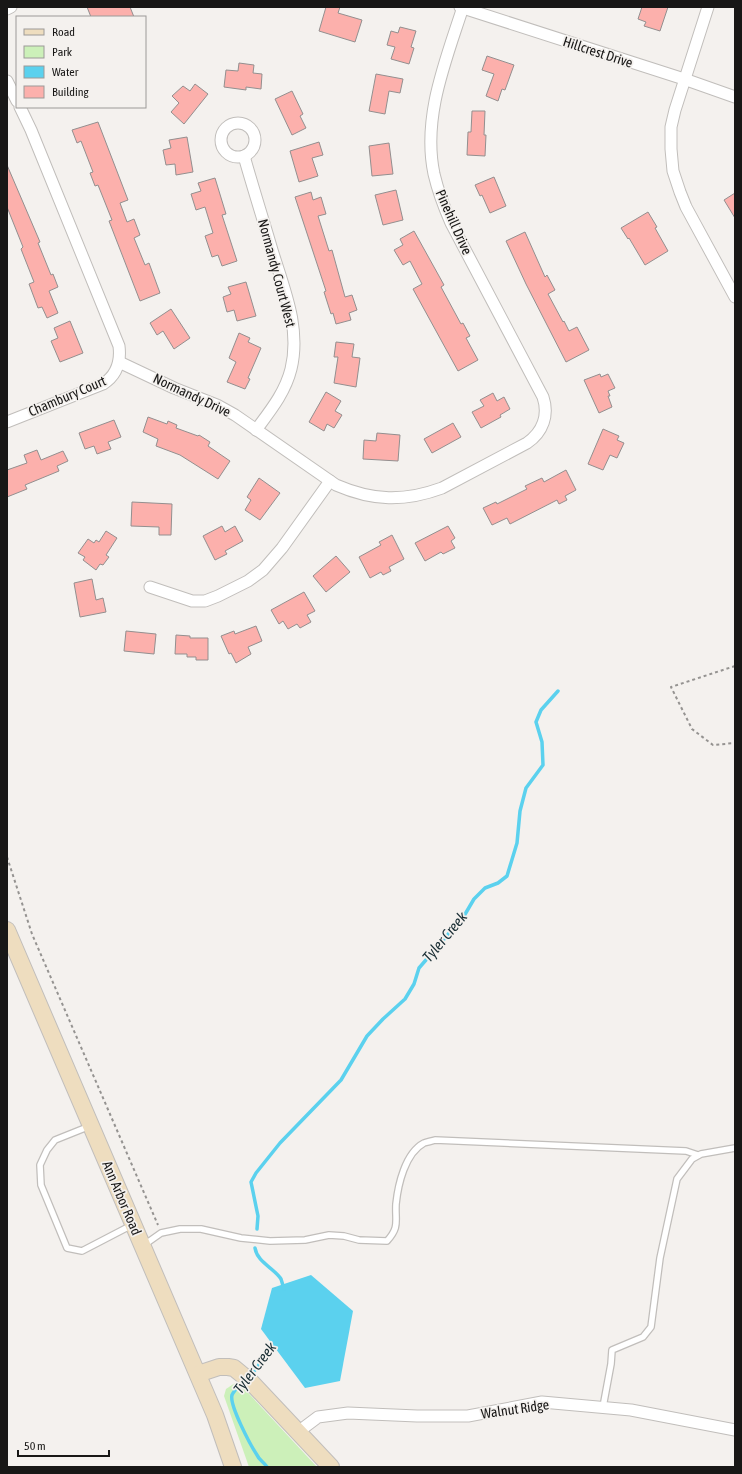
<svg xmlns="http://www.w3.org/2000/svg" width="742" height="1474" font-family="'Asap Condensed',sans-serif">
<rect width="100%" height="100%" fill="#f4f1ee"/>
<path fill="#ccf0b9" d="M 235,1383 L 239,1383 L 317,1467 L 249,1467 L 224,1396 L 226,1389 Z"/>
<path fill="#5bd1ee" d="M 311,1275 L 353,1311 L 340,1381 L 305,1388 L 261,1329 L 272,1288 Z"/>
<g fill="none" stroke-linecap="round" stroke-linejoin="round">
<g stroke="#5bd1ee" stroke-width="3.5">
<path d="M 257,1229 L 258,1216 L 251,1182 L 256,1173 L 280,1143 L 341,1080 L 367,1036 L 383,1019 L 405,999 L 414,984 L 419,968 L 464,916 L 474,899 L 485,888 L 498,883 L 507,876 L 517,843 L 520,811 L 526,788 L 543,765 L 542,742 L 536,722 L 541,710 L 558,691"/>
<path d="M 255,1248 C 257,1262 274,1268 281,1279 C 282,1282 283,1286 284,1289"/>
<path d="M 250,1375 L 257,1368 L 263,1358 L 275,1343"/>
<path d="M 244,1381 C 240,1385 234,1390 232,1395 C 229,1405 251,1446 257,1455 C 259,1460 264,1462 267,1467"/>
</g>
</g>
<g fill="#fcb0ac" stroke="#938f8f">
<path d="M 87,7 L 130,7 L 134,17 L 91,17 Z"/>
<path d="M 326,7 L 340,7 L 338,13 L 362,20 L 355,42 L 319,31 Z"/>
<path d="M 642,7 L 668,7 L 660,31 L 644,26 L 646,22 L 638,19 Z"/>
<path d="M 400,27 L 416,31 L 411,47 L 414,48 L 409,64 L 391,59 L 395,47 L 387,45 L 391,31 L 398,33 Z"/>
<path d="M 487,56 L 514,65 L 505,90 L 502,89 L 498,101 L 486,96 L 494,74 L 482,70 Z"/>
<path d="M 239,63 L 254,65 L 253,73 L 262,74 L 261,89 L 246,87 L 246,90 L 224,87 L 226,70 L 238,71 Z"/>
<path d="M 376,74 L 403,79 L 400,93 L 389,91 L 385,114 L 369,111 Z"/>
<path d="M 195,84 L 208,94 L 184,124 L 171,112 L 179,103 L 172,96 L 183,86 L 190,91 Z"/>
<path d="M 292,91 L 303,114 L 300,116 L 306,128 L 292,135 L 275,99 Z"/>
<path d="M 472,111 L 485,111 L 484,135 L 486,135 L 485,156 L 467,155 L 468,132 L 471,132 Z"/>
<path d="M 98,122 L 128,200 L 120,203 L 127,222 L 134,219 L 140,235 L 134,238 L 145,265 L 149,263 L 160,293 L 140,301 L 109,221 L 112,220 L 98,185 L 95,186 L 90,173 L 93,172 L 81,141 L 77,143 L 72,130 Z"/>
<path d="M 187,137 L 193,172 L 176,175 L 175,164 L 166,165 L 163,150 L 171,148 L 169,140 Z"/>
<path d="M 319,142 L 323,155 L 312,158 L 318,176 L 299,182 L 290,151 Z"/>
<path d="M 389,143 L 393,174 L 372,176 L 369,146 Z"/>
<path d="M 7,165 L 40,242 L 38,243 L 51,275 L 53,274 L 58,287 L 49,291 L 58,313 L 47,318 L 42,307 L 38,308 L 29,284 L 34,282 L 21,249 L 23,247 L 7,207 Z"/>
<path d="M 494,177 L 506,206 L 490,213 L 482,195 L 480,196 L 475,185 Z"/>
<path d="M 215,178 L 226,214 L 222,215 L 237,261 L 222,266 L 218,255 L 212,257 L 205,236 L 213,233 L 205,207 L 196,210 L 191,194 L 201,191 L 198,183 Z"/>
<path d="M 396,190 L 403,220 L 383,225 L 375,195 Z"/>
<path d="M 311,192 L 313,200 L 321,197 L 326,214 L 318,216 L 329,251 L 332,250 L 345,297 L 352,295 L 357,310 L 349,313 L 351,320 L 336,324 L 333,313 L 331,314 L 324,292 L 326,291 L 295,197 Z"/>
<path d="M 735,193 L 735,218 L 724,200 Z"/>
<path d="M 648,212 L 657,227 L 655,228 L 668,251 L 645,265 L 629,238 L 628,239 L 621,228 Z"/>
<path d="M 414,231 L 444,285 L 441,287 L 461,324 L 463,323 L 470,336 L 466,338 L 478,360 L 458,371 L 413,289 L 422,284 L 410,261 L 403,265 L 394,250 L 403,245 L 400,239 Z"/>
<path d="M 525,232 L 545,277 L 547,275 L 555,290 L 548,294 L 563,322 L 564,321 L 569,331 L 577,327 L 589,350 L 566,362 L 526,284 L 506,241 Z"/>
<path d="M 246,282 L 256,316 L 237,321 L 234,310 L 227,312 L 223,297 L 231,294 L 228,287 Z"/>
<path d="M 171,309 L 190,338 L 174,349 L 163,331 L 157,335 L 150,323 Z"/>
<path d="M 70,321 L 83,353 L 60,362 L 51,341 L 58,338 L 54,328 Z"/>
<path d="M 239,333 L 250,338 L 248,342 L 261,348 L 248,378 L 250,379 L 245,389 L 227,382 L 236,362 L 229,358 Z"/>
<path d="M 336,342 L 354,344 L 352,357 L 360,358 L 356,387 L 334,383 L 338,357 L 334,357 Z"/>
<path d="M 600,374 L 601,377 L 608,374 L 615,388 L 608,391 L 610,396 L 608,396 L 612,407 L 599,413 L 584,380 Z"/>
<path d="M 326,392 L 341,401 L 335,411 L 342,415 L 334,428 L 327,424 L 324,431 L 309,422 Z"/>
<path d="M 493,393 L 497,401 L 504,397 L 510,409 L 500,415 L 501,417 L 481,428 L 472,412 L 484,406 L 480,400 Z"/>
<path d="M 148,417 L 167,424 L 168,421 L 177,425 L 176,428 L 198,436 L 199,435 L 210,442 L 208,446 L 230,461 L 218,479 L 180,455 L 156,446 L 158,439 L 143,432 Z"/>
<path d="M 114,420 L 121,437 L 108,442 L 111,449 L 97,454 L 94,446 L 85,449 L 79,433 Z"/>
<path d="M 453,423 L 461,437 L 432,453 L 424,439 Z"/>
<path d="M 603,429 L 619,436 L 617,440 L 624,443 L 617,458 L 610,455 L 603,470 L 588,464 Z"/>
<path d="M 377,433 L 400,435 L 398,461 L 363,459 L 364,440 L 376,441 Z"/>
<path d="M 37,450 L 41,460 L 63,451 L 68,461 L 57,466 L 59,471 L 25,485 L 27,489 L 7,497 L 7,470 L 27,463 L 24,455 Z"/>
<path d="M 566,470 L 576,490 L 565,496 L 567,500 L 559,504 L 557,500 L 510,524 L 507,518 L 492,525 L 483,508 L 496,502 L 497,504 L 527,489 L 525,486 L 542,478 L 544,482 Z"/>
<path d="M 259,478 L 280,493 L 260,520 L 245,510 L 251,500 L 247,497 Z"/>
<path d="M 132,502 L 172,504 L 171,535 L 159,535 L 159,527 L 131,526 Z"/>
<path d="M 222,526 L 225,532 L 235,526 L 243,541 L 225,551 L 227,554 L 215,560 L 203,536 Z"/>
<path d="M 448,526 L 455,538 L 451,541 L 455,548 L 443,554 L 441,552 L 425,561 L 415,543 Z"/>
<path d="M 106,531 L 117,538 L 106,555 L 109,557 L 103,565 L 100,564 L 96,570 L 83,560 L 85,557 L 78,553 L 88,539 L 94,543 L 96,540 L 99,542 Z"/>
<path d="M 392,535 L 404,559 L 389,567 L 391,571 L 383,575 L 381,572 L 370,578 L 359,557 L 381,545 L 379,542 Z"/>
<path d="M 336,556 L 350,572 L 326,592 L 313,576 Z"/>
<path d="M 92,579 L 96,600 L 103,598 L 106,612 L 80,617 L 74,583 Z"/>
<path d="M 304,592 L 315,611 L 307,615 L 311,622 L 300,628 L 297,624 L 288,629 L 283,621 L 279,624 L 271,610 Z"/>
<path d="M 256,626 L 262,641 L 248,647 L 251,654 L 236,663 L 231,653 L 229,654 L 221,636 L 234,631 L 235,634 Z"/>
<path d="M 126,631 L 156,634 L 154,654 L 124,651 Z"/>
<path d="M 176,635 L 190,636 L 190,638 L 208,638 L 208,660 L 196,660 L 196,657 L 187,657 L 187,654 L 175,654 Z"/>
</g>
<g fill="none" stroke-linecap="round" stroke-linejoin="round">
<defs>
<g id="lane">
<path d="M 90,1126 L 55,1140 L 47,1150 L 40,1165 L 41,1185 L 67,1248 L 82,1251 L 132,1225"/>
<path d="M 144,1245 L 161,1233 L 180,1229 L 201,1229 L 241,1238 L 270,1241 L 305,1240 L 329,1235 L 344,1236 L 359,1240 L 387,1241 C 400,1227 395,1221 396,1204 C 398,1185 405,1153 424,1143 C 427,1142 432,1141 435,1140 L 686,1151 L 698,1155"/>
<path d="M 603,1407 L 611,1364 L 612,1350 L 643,1337 L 651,1327 L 660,1258 L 677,1179 L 692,1159 L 701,1154 L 735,1148"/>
</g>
<g id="street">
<path d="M 460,7 L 684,79 L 735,97"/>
<path d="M 708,7 L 675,110 L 671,127 L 671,149 L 673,171 L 680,192 L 686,207 L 735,297"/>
<path d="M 7,9 L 11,7"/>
<path d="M 7,81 L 17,101"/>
<circle cx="238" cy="140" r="17"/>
<path d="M 244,156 C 253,188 263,219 272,250 C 284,289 301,328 291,369 C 285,393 270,411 256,430"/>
<path d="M 119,362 L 174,388 L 217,405 L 235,415 L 336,485 C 373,501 404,502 442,488 L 527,443 C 543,432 549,415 543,397 L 451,223 C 444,207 438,191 434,174 C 422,117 446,60 463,7"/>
<path d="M 7,422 L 103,384 C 117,375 121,362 119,346 L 31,130 L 20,107"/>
<path d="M 150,587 L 192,601 L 205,601 L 218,596 L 248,581 L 263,570 L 282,548 L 330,481"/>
<path d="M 298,1432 L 318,1417 L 348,1413 L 417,1416 L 468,1416 L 542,1402 L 631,1410 L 735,1430"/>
</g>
<g id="secondary">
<path d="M 7,930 L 215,1415 L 233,1467"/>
<path d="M 198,1374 L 219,1367 L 228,1367 L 234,1368 L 251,1382 L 331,1467"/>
</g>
</defs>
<use href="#lane" stroke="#c1bebb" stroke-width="8"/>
<use href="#street" stroke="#c1bebb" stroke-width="13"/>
<use href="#secondary" stroke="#c1bebb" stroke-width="18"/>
<g stroke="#959391" stroke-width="2" stroke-dasharray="3 3" stroke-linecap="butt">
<path d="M 735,666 L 671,687 L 692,729 L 713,745 L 735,743"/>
<path d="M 7,857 L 32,934 L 158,1225"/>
</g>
<use href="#lane" stroke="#fff" stroke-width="5.5"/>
<use href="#street" stroke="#fff" stroke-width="11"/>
<use href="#secondary" stroke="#eeddbf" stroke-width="16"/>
</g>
<g text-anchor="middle" stroke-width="3.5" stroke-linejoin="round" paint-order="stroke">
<g font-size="14" fill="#181716" stroke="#f4f1ee">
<text transform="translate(598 52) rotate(18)" y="5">Hillcrest Drive</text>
<text transform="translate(454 222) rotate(66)" y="5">Pinehill Drive</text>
<text transform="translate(277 273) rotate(75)" y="5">Normandy Court West</text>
<text transform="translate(192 395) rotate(25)" y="5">Normandy Drive</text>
<text transform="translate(67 396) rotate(-23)" y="5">Chambury Court</text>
<text transform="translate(122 1198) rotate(67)" y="5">Ann Arbor Road</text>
<text transform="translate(515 1409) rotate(-8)" y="5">Walnut Ridge</text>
</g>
<g font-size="15" font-style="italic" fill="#192d33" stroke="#f4f1ee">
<text transform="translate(445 937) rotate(-50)" y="5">Tyler Creek</text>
<text transform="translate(255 1368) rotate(-53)" y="5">Tyler Creek</text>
</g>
</g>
<rect width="742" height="1474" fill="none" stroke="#181716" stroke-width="16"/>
<rect x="16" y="16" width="130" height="92" fill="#f4f1ee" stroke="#9c9a98"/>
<rect x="24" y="29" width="20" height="6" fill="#eeddbf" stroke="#9c9a98"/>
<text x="52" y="36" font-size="12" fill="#181716">Road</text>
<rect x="24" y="46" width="20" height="12" fill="#ccf0b9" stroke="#9c9a98"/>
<text x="52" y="56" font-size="12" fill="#181716">Park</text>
<rect x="24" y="66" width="20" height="12" fill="#5bd1ee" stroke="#9c9a98"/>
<text x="52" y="76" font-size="12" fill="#181716">Water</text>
<rect x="24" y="86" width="20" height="12" fill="#fcb0ac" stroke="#9c9a98"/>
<text x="52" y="96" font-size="12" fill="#181716">Building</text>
<path d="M18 1450v6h91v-6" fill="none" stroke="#181716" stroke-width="2"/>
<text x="24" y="1450" font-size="12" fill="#181716" stroke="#f4f1ee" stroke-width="3" paint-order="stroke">50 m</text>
</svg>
